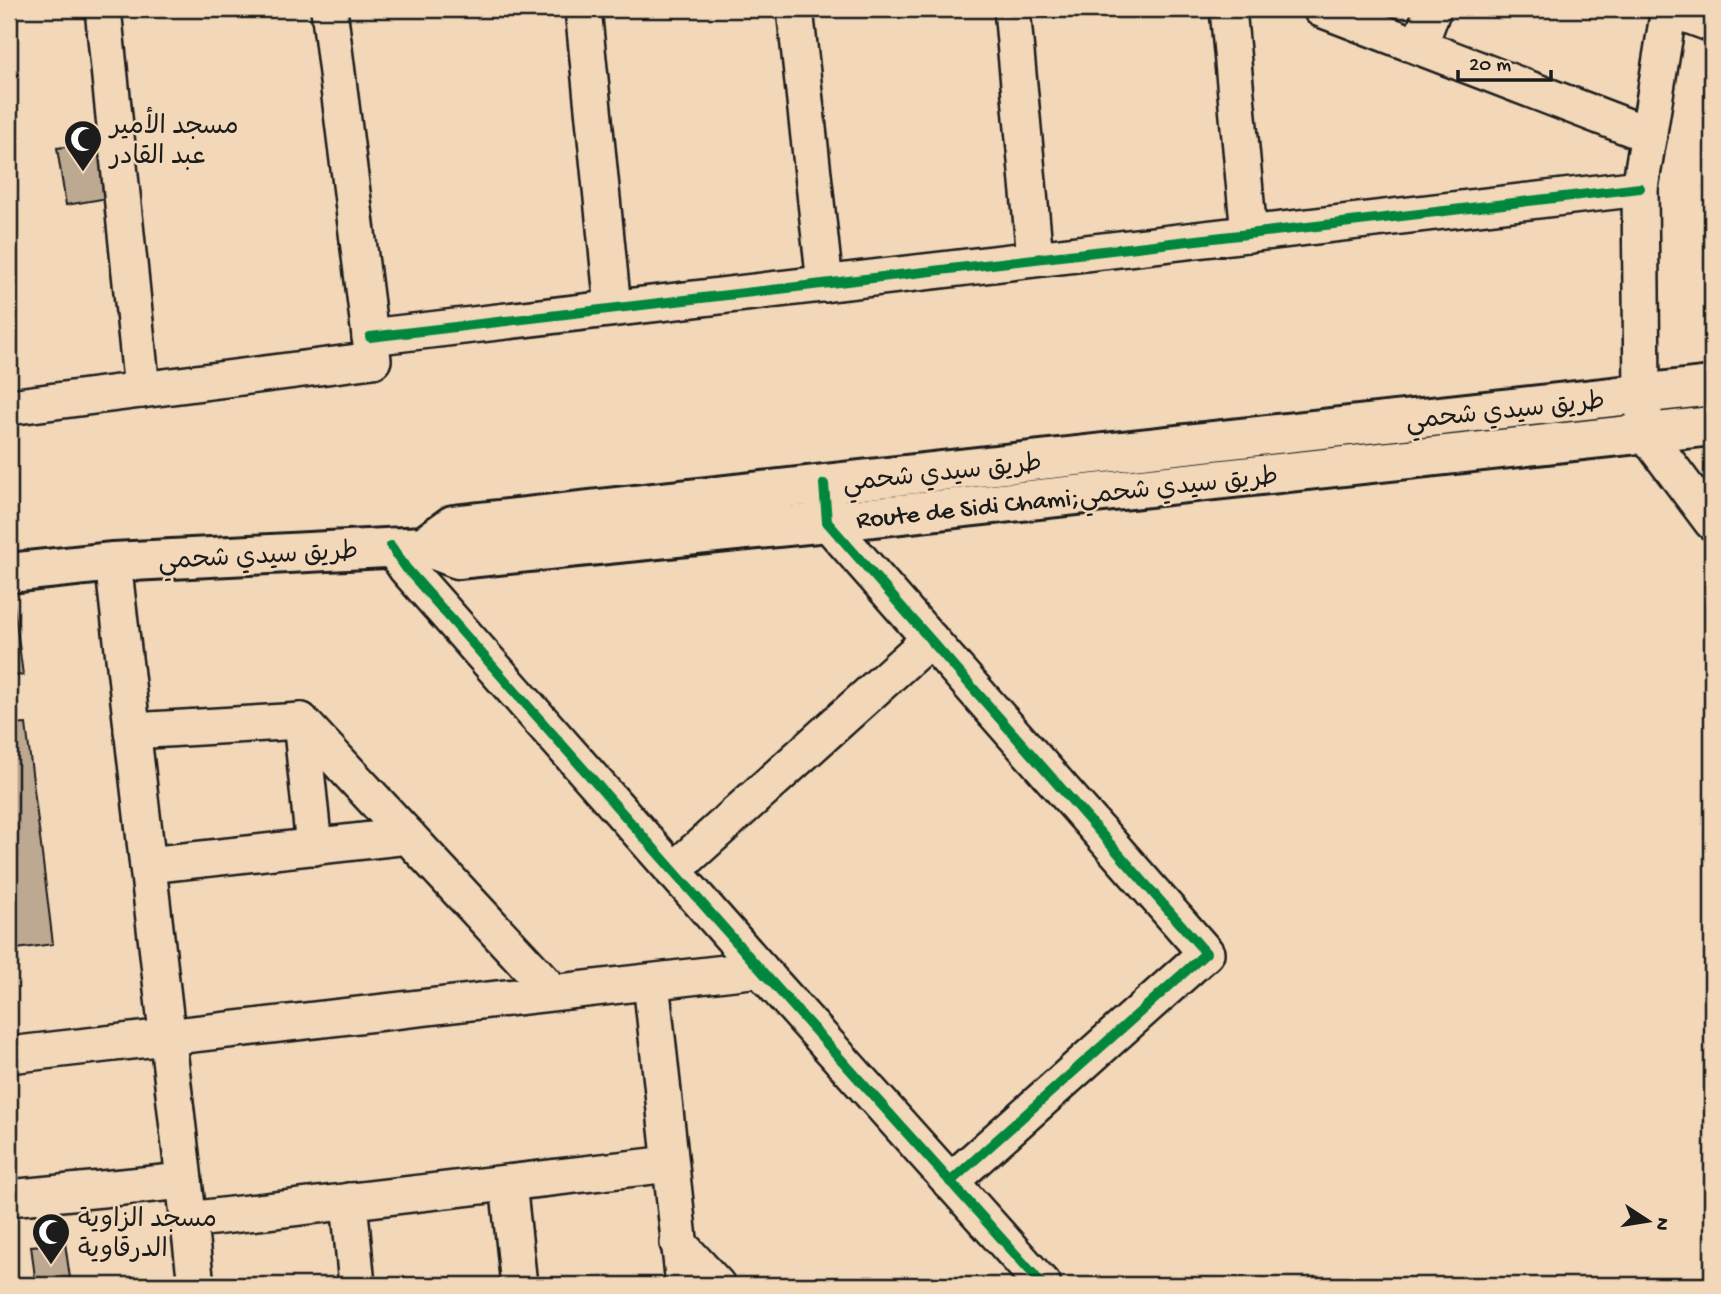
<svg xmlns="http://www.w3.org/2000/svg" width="1721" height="1294" font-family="'Gochi Hand','Playpen Sans Arabic',sans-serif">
<rect width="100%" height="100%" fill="#f2d8b9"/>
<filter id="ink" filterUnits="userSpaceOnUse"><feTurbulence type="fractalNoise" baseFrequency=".0143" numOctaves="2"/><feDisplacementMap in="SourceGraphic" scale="14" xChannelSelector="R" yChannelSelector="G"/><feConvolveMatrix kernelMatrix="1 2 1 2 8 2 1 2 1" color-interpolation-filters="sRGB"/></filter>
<g filter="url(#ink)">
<g fill="#bda992" stroke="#1c1c1c" stroke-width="2">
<path d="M 101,143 L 108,198 L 66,205 L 57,148 Z"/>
<path d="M 9,590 L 12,590 L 23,675 L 9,676 Z"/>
<path d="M 26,724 L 53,944 L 9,950 L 9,725 Z"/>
<path d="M 65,1243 L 71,1285 L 36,1285 L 31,1246 Z"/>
</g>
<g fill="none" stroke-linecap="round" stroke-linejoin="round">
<defs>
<g id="minor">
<path d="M 103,9 L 142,390"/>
<path d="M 583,9 L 613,308"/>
<path d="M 795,9 L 825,284"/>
<path d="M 1012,9 L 1035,258"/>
<path d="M 1228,9 L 1249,234"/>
<path d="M 1321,9 L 1649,135"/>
<path d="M 1669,9 L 1640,188 L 1642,393 L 1646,434 L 1712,522"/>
<path d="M 1671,9 L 1712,24"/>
<path d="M 1419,46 L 1433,9"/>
<path d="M 370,337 L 1640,188"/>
<path d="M 9,407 L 373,360 L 329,9"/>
<path d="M 825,497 L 827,522 L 1206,953 L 950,1182"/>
<path d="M 391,546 L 406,568 L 760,969 L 1043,1285"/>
<path d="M 113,562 L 196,1285"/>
<path d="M 301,721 L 314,847"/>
<path d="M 132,731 L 301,721 L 553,992"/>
<path d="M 148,865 L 408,836"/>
<path d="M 673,871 L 930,639"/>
<path d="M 651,982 L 684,1285"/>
<path d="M 9,1055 L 760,969"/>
<path d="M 508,1183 L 519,1285"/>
<path d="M 9,1198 L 184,1181"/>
<path d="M 349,1201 L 357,1285"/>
<path d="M 188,1220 L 670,1164"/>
<path d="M 678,1243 L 717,1285"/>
</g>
<g id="major">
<path d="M 424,546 L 458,559 L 827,522 L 1712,426"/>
<path d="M 9,573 L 113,562 L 424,546 L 453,525 L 1712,386"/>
</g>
</defs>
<use href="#minor" stroke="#1c1c1c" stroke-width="40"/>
<use href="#major" stroke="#1c1c1c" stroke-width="44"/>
<use href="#minor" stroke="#f2d8b9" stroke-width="35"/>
<use href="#major" stroke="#f2d8b9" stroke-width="38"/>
<defs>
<g id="cycleway">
<path d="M 370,337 L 1640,188"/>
<path d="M 824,484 L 827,522 L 1206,953 L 950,1182"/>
<path d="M 391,546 L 406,568 L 760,969 L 1043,1285"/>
</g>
</defs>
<use href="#cycleway" stroke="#f2d8b9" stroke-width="15"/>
<use href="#cycleway" stroke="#00873e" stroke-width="10"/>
</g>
</g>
<defs>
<symbol id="mosque-pin" viewBox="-11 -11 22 30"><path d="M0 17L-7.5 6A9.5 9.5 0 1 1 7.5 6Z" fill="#1c1c1c" stroke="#f2d8b9"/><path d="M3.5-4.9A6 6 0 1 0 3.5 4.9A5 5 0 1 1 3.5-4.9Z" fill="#fff"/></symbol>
</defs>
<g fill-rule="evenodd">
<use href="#mosque-pin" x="61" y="117" width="44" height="60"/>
<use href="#mosque-pin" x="29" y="1210" width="44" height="60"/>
</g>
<g text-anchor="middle" stroke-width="5" stroke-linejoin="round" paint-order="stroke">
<g font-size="26" fill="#1c1c1c" stroke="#f2d8b9" text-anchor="start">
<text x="110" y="133">مسجد الأمير<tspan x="110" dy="30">عبد القادر</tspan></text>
<text x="78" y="1226">مسجد الزاوية<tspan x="78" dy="30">الدرقاوية</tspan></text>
</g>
<g font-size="26" fill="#1c1c1c" stroke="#f2d8b9">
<text transform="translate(1505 409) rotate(-6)" y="9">طريق سيدي شحمي</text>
<text transform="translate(942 471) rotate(-6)" y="9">طريق سيدي شحمي</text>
<text transform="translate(1067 496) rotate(-6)" y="9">Route de Sidi Chami;طريق سيدي شحمي</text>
<text transform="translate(258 554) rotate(-3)" y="9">طريق سيدي شحمي</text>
</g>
</g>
<rect width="1721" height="1294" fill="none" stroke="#f2d8b9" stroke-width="35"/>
<rect x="18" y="18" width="1686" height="1259" fill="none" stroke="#1c1c1c" stroke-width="2.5" filter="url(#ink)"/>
<g transform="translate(1648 1221) rotate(102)" stroke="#f2d8b9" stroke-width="5" paint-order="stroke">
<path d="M0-5L12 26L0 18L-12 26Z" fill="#1c1c1c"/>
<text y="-10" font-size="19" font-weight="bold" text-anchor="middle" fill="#1c1c1c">N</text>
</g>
<path d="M1458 70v10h93v-10" fill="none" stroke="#1c1c1c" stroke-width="3.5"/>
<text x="1469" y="70" font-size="21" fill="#1c1c1c" stroke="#f2d8b9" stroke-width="5" paint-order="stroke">20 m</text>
</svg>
